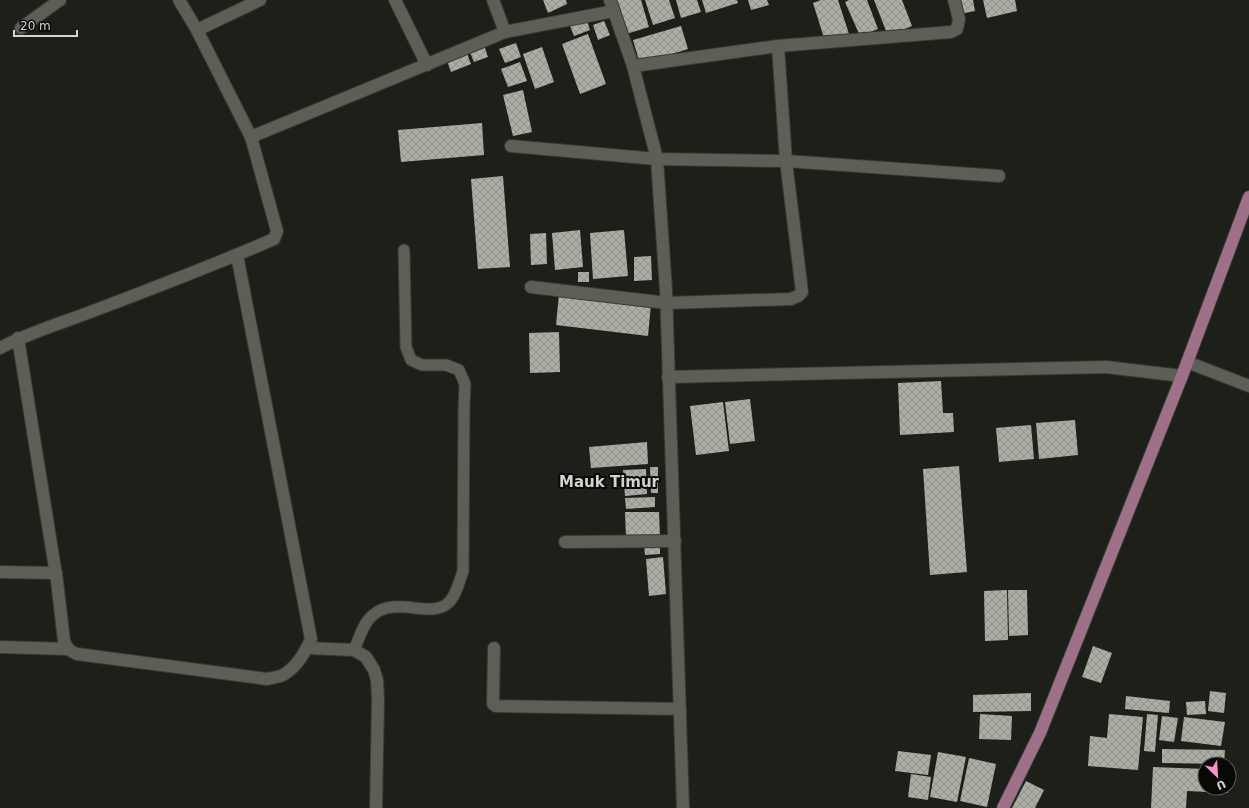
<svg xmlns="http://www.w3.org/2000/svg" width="1249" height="808" font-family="'DejaVu Sans',sans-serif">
<defs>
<pattern id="building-cross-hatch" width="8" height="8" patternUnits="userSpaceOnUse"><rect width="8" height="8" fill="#aaada4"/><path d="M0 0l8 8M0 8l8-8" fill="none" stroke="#8f928a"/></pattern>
</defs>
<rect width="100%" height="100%" fill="#1d2018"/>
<g fill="url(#building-cross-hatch)">
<path d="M 543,0 L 566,0 L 567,4 L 548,13 Z"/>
<path d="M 616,0 L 641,0 L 649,27 L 626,34 Z"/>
<path d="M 645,0 L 669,0 L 675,18 L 653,25 Z"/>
<path d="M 676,0 L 697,0 L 701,12 L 681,18 Z"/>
<path d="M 702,0 L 737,0 L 738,3 L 706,13 Z"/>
<path d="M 748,0 L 767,0 L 769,5 L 751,10 Z"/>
<path d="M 821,0 L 838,0 L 849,34 L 825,41 L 813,3 Z"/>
<path d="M 849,0 L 867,0 L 878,29 L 860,36 L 845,2 Z"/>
<path d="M 874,0 L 902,0 L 912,26 L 888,36 Z"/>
<path d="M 957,0 L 973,0 L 975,11 L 960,14 Z"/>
<path d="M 983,0 L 1015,0 L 1017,11 L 987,18 Z"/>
<path d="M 587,21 L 590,30 L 574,36 L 570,26 Z"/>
<path d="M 604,21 L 610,35 L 598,40 L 593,25 Z"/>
<path d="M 681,26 L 688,49 L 640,64 L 633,40 Z"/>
<path d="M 588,34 L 606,84 L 580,94 L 562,44 Z"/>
<path d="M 516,43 L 521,57 L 505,63 L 499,49 Z"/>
<path d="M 484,45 L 488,57 L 474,62 L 469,50 Z"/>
<path d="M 542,47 L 554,82 L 535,89 L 523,54 Z"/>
<path d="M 466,51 L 471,64 L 451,72 L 446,58 Z"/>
<path d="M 520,62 L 527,81 L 508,87 L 501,69 Z"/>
<path d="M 523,90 L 532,132 L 513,136 L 503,95 Z"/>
<path d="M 482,123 L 484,155 L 401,162 L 398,130 Z"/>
<path d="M 503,176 L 510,267 L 478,269 L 471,179 Z"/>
<path d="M 580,230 L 583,267 L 555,270 L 552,233 Z"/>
<path d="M 624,230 L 628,276 L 593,279 L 590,233 Z"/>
<path d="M 546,233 L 547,264 L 531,265 L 530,234 Z"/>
<path d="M 651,256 L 652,280 L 634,281 L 634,257 Z"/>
<rect x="578" y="272" width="11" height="10"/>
<path d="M 559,294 L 651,304 L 648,336 L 556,325 Z"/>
<path d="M 559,332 L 560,372 L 530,373 L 529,333 Z"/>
<path d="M 941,381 L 943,413 L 953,413 L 954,432 L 900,435 L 898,383 Z"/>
<path d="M 750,399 L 755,441 L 730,444 L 725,402 Z"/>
<path d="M 723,402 L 729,451 L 696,455 L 690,406 Z"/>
<path d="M 1075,420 L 1078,455 L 1039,459 L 1036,423 Z"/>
<path d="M 1031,425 L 1034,459 L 999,462 L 996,428 Z"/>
<path d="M 647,442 L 648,464 L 591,468 L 589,447 Z"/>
<path d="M 959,466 L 967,572 L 930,575 L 923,469 Z"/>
<path d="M 650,467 L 658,467 L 658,493 L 651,493 Z"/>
<path d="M 646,469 L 647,494 L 625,496 L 623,470 Z"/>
<path d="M 655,497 L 655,507 L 626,509 L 625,498 Z"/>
<path d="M 625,512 L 659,512 L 660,537 L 626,538 Z"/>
<path d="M 660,544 L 660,554 L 645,555 L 644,545 Z"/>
<path d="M 663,557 L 666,594 L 649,596 L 646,559 Z"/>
<path d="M 1007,590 L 1008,640 L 985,641 L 984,591 Z"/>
<path d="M 1008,590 L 1027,590 L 1028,635 L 1009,636 Z"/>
<path d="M 1093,646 L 1112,653 L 1101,683 L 1082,677 Z"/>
<path d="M 1210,691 L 1226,693 L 1224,713 L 1208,711 Z"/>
<path d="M 1031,693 L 1031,711 L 973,712 L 973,695 Z"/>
<path d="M 1126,696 L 1170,701 L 1169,713 L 1125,709 Z"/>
<path d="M 1205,701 L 1206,714 L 1187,715 L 1186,702 Z"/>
<path d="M 980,714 L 1012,716 L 1011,740 L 979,739 Z"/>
<path d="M 1109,714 L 1143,717 L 1138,770 L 1088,766 L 1090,736 L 1107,738 Z"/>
<path d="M 1147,714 L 1158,715 L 1155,752 L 1144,751 Z"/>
<path d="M 1162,716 L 1178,718 L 1174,742 L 1159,740 Z"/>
<path d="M 1184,717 L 1225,722 L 1221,746 L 1181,741 Z"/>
<path d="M 1162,749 L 1225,750 L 1224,764 L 1162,763 Z"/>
<path d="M 898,751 L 931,755 L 928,775 L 895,771 Z"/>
<path d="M 938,752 L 966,757 L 957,802 L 930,797 Z"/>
<path d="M 969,758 L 996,764 L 987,807 L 960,801 Z"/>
<path d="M 1153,767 L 1205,769 L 1205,788 L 1228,788 L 1228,793 L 1187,791 L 1186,808 L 1151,808 Z"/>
<path d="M 911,774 L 931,777 L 928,800 L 908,797 Z"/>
<path d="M 1026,781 L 1044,790 L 1035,808 L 1012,808 Z"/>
</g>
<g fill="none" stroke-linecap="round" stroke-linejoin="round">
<defs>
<path id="lane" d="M 354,650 C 359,639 363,623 373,615 C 395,596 429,618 447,604 C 456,597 459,582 463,571 L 464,408 L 465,384 L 459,370 L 446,365 L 422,365 L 411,360 L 406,347 L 404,250"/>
<g id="street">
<path d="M 179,0 L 197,30 L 251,137"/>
<path d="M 395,0 L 427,65"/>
<path d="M 493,0 L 505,32"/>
<path d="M 610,0 L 633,66 L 657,159 L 666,290 L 683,808"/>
<path d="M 21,28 L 60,0"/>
<path d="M 197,30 L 260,0"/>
<path d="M 633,66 L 778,46 L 951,32 L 957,29 L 959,19 L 954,0"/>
<path d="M 511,146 L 657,159 L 786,161 L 999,176"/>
<path d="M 531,287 L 667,303 L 791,299 L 798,296 L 802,292 L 786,161 L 778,46"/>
<path d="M 18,338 L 57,581 L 64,641 C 67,648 69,651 77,654 L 267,679 C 272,678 279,677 283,675 C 297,667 305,653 311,639 L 237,255"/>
<path d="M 0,348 C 30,332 62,323 93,311 C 154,288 214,265 274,239 L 277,231 L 251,137 L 505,32 L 614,11"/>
<path d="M 1187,362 L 1249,386"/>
<path d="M 668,377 L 1106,367 L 1182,376"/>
<path d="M 565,542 L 675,541"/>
<path d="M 0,572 L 56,573"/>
<path d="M 0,647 L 68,649"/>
<path d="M 307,648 L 354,650 L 366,657 L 374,670 L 377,680 L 378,699 L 376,808"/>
<path d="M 494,648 L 493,704 L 496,706 L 680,709"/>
</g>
<path id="primary" d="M 1003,808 L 1040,733 L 1182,376 L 1249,197"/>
</defs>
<use href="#lane" stroke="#383a35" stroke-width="13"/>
<use href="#street" stroke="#383a35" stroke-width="14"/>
<use href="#primary" stroke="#383a35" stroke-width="14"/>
<use href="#lane" stroke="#5c5f56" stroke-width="11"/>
<use href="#street" stroke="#5c5f56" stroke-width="12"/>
<use href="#primary" stroke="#9f7089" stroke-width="12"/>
</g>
<g text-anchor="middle" stroke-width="4" stroke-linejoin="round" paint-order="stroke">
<g font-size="15" font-weight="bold" fill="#d2d4cf" stroke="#080906">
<text x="609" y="487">Mauk Timur</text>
</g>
</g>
<g transform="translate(1217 776) rotate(155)"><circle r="19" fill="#080906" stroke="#595a56"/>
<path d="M0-3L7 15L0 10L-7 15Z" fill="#f790cd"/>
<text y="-6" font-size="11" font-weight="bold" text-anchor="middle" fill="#d2d4cf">U</text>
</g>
<path d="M14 30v6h63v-6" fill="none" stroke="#d2d4cf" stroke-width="2"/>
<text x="20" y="30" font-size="12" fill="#d2d4cf" stroke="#080906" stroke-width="3" paint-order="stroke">20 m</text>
</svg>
